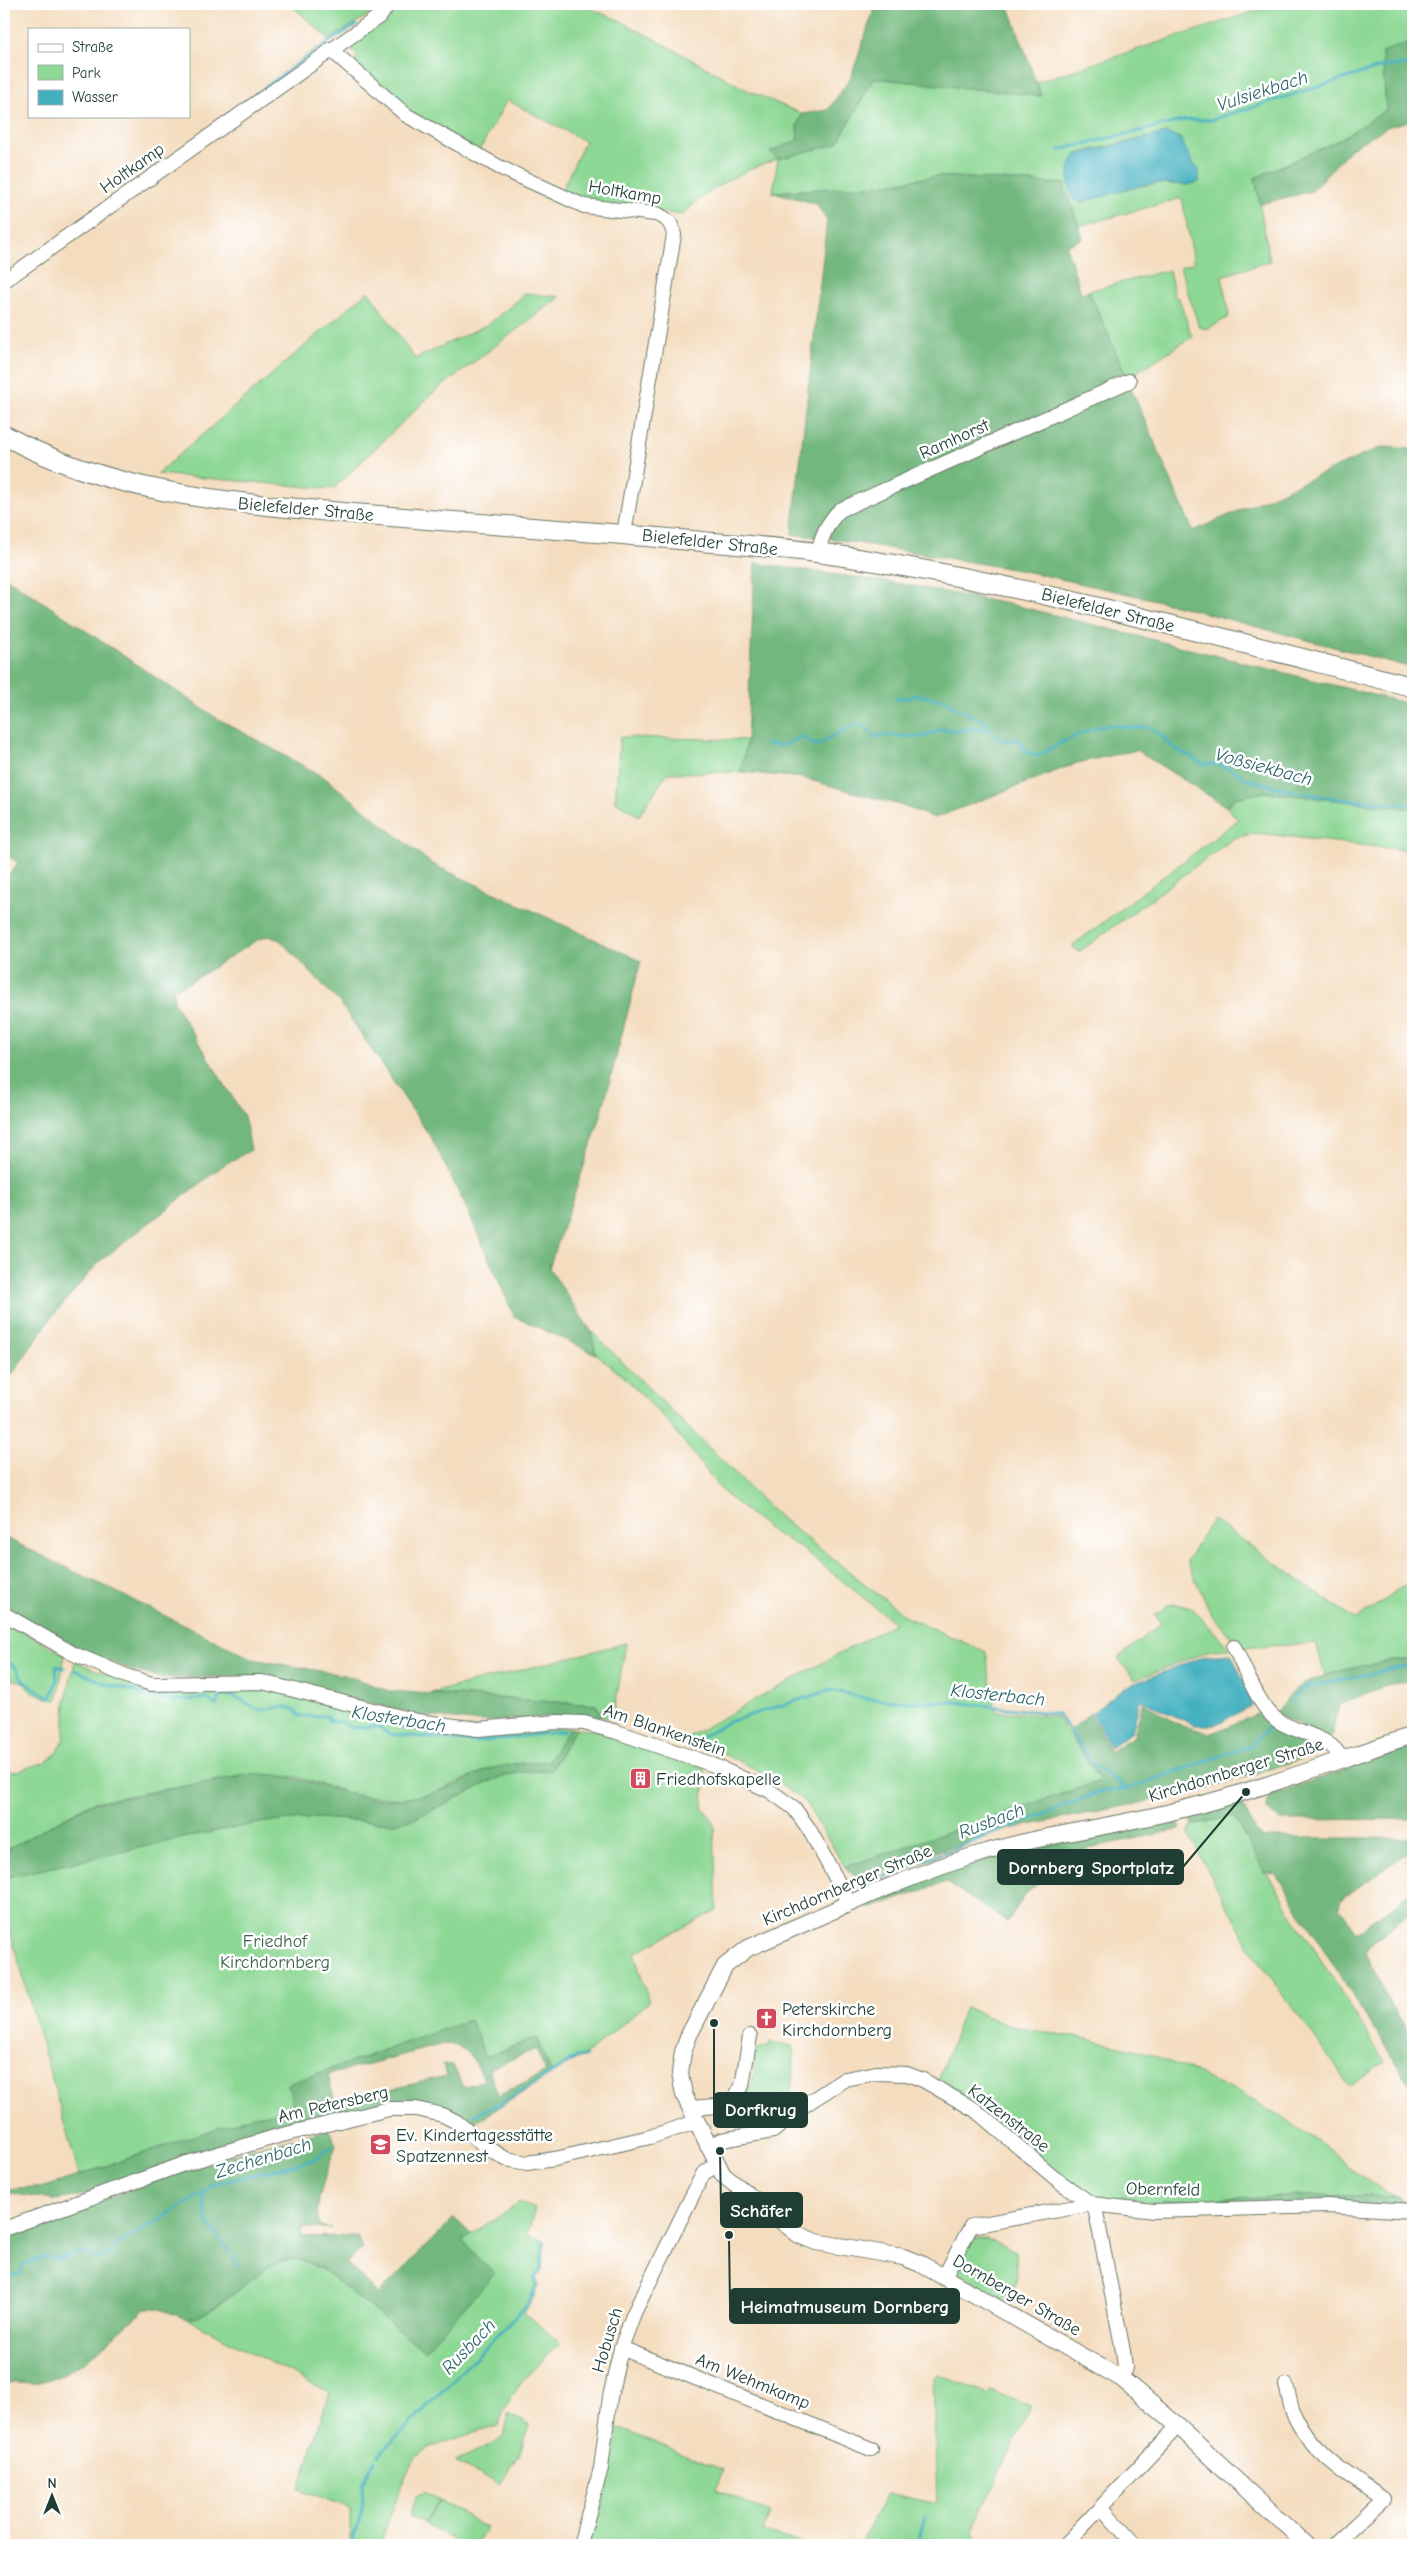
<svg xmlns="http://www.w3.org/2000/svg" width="1417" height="2549" font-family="'Comic Neue',sans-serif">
<rect width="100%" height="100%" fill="#fff"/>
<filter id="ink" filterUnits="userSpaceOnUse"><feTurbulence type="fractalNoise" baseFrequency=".02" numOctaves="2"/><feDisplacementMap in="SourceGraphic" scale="10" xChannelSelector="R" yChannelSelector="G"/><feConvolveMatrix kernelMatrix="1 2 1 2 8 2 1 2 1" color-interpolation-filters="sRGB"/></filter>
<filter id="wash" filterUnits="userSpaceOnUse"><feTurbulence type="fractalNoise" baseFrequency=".0096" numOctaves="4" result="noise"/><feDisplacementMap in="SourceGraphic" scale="20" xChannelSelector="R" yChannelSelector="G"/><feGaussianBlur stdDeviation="1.12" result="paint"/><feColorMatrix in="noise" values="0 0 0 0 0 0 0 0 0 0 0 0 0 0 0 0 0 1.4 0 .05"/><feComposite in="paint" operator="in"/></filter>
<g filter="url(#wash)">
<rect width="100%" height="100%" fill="#f4ddbf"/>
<g fill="#8ed895" stroke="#568a64" fill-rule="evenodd">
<path d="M 290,4 L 381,4 L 377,10 L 329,39 Z"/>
<path d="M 395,4 L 579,4 L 621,21 L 747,90 L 802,114 L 797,126 L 798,140 L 837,144 L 874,78 L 1041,96 L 1037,82 L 1277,4 L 1413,4 L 1413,41 L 1382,52 L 1386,110 L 1339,140 L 1255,178 L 1270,261 L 1222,276 L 1229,317 L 1207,329 L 1199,327 L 1180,267 L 1194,263 L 1182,198 L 1079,226 L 1063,184 L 937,176 L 881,185 L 773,192 L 778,159 C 742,171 709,187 683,215 L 585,202 L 561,192 L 585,141 L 507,100 L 479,151 L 408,112 L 353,63 L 358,57 L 347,45 ZM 1166,133 L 1186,149 L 1188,185 L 1160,183 L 1144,185 L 1082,202 L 1079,153 Z"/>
<path d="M 1169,270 L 1175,298 L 1179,298 L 1192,337 L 1127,378 L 1089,291 Z"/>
<path d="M 368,291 L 415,359 L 490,323 L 526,293 L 560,297 L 433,393 L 333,489 L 157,474 Z"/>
<path d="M 620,737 L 747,740 L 741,772 L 667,773 L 639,816 L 615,801 Z"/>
<path d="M 1264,792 L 1413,809 L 1413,851 L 1257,833 L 1234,838 L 1079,952 L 1072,946 L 1238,820 L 1227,807 L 1234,798 Z"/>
<path d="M 591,1331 L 777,1515 L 908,1618 L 986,1652 L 995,1711 L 1057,1717 L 1101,1781 L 845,1867 L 805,1802 L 771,1777 L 726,1755 L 677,1743 L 895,1623 L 801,1548 L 771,1531 L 724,1493 L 668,1422 L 626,1379 L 596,1354 Z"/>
<path d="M 1212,1519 L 1356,1620 L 1413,1579 L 1413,1659 L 1382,1662 L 1325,1676 L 1316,1643 L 1242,1648 L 1238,1645 L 1211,1614 L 1187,1561 Z"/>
<path d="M 1177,1604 L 1192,1608 L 1230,1649 L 1211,1650 L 1135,1680 L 1118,1658 L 1161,1624 L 1155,1615 L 1168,1605 Z"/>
<path d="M 4,1621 L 65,1655 L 57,1700 L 49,1699 L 31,1691 L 21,1681 L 4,1678 Z"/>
<path d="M 626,1643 L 613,1719 L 603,1717 L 596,1705 L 431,1693 Z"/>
<path d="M 75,1661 L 135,1686 L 165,1691 L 262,1688 L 417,1727 L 570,1728 L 548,1761 L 514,1764 L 489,1769 L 431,1794 L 400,1799 L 356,1795 L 297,1777 L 253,1774 L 93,1802 L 4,1851 L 4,1747 L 10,1773 L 46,1762 L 58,1752 L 64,1739 L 66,1700 Z"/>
<path d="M 575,1729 L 602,1731 L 705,1768 L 703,1808 L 712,1819 L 714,1827 L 717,1910 L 634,1953 L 649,2002 L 590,2051 L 552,2074 L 536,2038 L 486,2057 L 470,2020 L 288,2084 L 295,2110 L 253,2116 L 79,2175 L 4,1910 L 4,1878 L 200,1834 L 265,1822 L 318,1818 L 394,1823 L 414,1819 L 493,1780 L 516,1773 L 551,1770 Z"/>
<path d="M 1234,1816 C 1280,1900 1335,1980 1385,2062 L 1350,2086 L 1250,1949 L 1190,1837 L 1189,1832 L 1193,1825 Z"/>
<path d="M 965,2007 L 1009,2026 L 1087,2039 L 1142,2051 L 1190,2070 L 1241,2094 L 1279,2115 L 1316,2140 L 1369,2182 L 1397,2196 L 1279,2196 L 1163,2201 L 1163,2207 L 1098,2198 L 1082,2191 L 938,2082 Z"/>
<path d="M 770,2042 L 793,2046 L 794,2064 L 790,2098 L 742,2102 L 744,2091 L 751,2087 L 755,2069 L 751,2065 L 754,2049 L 769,2047 Z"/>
<path d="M 520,2203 L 535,2209 L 527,2235 L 545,2241 L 542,2271 L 536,2276 L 534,2297 L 524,2313 L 560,2343 C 530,2372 513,2386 498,2426 C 472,2434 441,2440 418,2456 C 406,2465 386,2528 380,2545 L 350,2545 L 350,2508 L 299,2489 L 329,2393 L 187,2319 C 215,2314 238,2289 260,2273 C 272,2264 283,2257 298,2260 C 328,2264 398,2330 424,2351 L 462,2240 Z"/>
<path d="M 974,2238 L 986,2238 L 1016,2251 L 1017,2278 L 1009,2303 L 961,2274 L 955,2268 Z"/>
<path d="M 938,2374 L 989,2395 L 992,2390 L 1031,2407 L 983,2506 L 974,2532 L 980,2545 L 859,2545 L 888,2493 L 937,2504 L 933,2377 Z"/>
<path d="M 508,2414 L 530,2426 L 519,2456 L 499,2484 L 456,2463 L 456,2461 L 503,2438 Z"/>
<path d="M 616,2427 L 723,2470 L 716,2489 L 770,2513 L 763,2532 L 800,2542 L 799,2545 L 584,2545 Z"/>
<path d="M 425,2491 L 439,2500 L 424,2523 L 409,2516 L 417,2496 Z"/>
<path d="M 440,2501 L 486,2527 L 476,2545 L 463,2545 L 424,2524 Z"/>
</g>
<g fill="#72b87e" stroke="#487a59" fill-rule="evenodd">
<path d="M 876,4 L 1008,4 L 1041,96 L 874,78 L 837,144 L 778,159 L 770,152 L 798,140 L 797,126 L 802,114 L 828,110 L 851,77 Z"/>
<path d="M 1413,41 L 1413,120 L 1389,126 L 1351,148 L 1312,191 L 1260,204 L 1255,178 L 1339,140 L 1386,110 L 1382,52 Z"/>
<path d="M 937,176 L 1064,184 L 1083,238 L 1066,246 L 1081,293 L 1089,291 L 1127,378 L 823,521 L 815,537 L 792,534 L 827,221 L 817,204 L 773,192 L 881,185 Z"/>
<path d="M 1130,386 L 1193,531 L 1382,447 L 1413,449 L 1413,668 L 1156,600 L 1024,571 L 829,538 L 834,523 L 842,516 Z"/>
<path d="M 755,563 L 908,585 L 1018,606 L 1413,705 L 1413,809 L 1264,792 L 1234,798 L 1227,807 L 1136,750 L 1077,763 L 935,818 L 900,805 L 803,778 L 741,772 L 747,740 Z"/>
<path d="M 4,576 L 215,717 L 325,778 L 432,864 L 641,961 L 599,1122 L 549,1268 L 591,1331 L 596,1354 L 514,1316 L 467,1209 L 432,1139 L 340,1003 L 280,940 L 268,936 L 257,940 L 187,984 L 173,988 L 174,1003 L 244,1116 L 251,1150 L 225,1164 L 99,1262 L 51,1318 L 4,1386 L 4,881 L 18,863 L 4,853 Z"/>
<path d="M 4,1537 L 253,1659 L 348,1676 L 389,1691 L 596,1705 L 603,1717 L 583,1714 L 495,1721 L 471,1721 L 418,1715 L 263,1676 L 161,1678 L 134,1671 L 73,1647 L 4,1607 Z"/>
<path d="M 1413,1659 L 1413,1679 L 1380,1688 L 1339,1705 L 1330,1741 L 1276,1714 C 1282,1707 1287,1698 1293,1692 C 1319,1670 1380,1662 1413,1659 Z"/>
<path d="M 1143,1703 L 1182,1726 L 1212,1733 L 1262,1712 L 1328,1748 L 1327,1751 L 1200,1791 L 1009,1829 L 919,1857 L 860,1881 L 845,1867 L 1100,1781 L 1069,1732 L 1090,1713 L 1110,1752 L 1134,1736 Z"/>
<path d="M 570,1728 L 575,1729 L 551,1770 L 516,1773 L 493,1780 L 414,1819 L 394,1823 L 318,1818 L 265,1822 L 200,1834 L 4,1878 L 4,1851 L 93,1803 L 253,1774 C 305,1772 350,1803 400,1799 C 419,1797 438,1792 456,1785 C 468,1780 479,1772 491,1769 C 509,1763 529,1763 548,1761 Z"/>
<path d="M 1413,1746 L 1413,1819 L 1280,1820 L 1267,1809 L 1269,1796 Z"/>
<path d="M 1236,1805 L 1243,1807 L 1257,1833 L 1263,1838 L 1413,1838 L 1413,1849 L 1340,1900 L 1339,1907 L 1355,1931 L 1359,1931 L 1413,1891 L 1413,1909 L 1367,1948 L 1365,1953 L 1395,2013 L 1413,2039 L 1413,2090 L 1276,1874 L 1264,1872 L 1234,1816 L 1193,1825 L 1191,1818 Z"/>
<path d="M 1178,1822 L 1181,1829 L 1088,1848 L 1028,1891 L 1007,1922 L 946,1882 L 869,1909 L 867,1905 C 892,1895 916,1883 941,1874 C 1016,1847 1099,1837 1178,1822 Z"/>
<path d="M 470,2020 L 486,2057 L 536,2038 L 552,2074 L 473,2124 C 449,2107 428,2096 397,2099 L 228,2142 L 76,2197 L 53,2200 L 4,2192 L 4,2189 L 48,2186 L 253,2116 L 294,2110 L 288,2084 ZM 443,2044 C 465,2043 477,2062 484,2080 L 463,2087 L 453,2065 L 443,2064 L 446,2076 L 335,2103 L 328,2075 ZM 536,2049 L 546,2072 L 498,2095 L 489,2069 Z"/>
<path d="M 329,2130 L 336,2145 C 330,2164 311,2207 320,2226 L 331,2228 L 301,2228 L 301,2237 L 357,2236 L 362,2249 L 346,2263 L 378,2294 L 454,2218 L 471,2234 L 462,2240 L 494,2274 L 424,2351 L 321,2268 L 298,2259 L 276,2261 L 221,2303 L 198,2317 L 187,2319 L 160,2309 L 145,2309 L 86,2361 L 59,2376 L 33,2384 L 4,2382 L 4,2234 L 246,2150 Z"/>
<path d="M 1279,2196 L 1397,2196 L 1411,2205 L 1163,2207 L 1163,2201 Z"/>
</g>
<g fill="#43b0c0" stroke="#31767a">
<path d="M 1166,133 L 1180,138 C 1188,151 1188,159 1199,170 L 1199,182 L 1188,185 L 1160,183 L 1144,185 L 1082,202 L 1073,199 C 1067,183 1066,170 1075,155 Z"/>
<path d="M 1231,1654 L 1253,1700 L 1251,1707 L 1214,1725 L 1194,1725 L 1140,1700 L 1132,1732 L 1110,1748 L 1092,1713 L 1125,1687 L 1204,1656 Z"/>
</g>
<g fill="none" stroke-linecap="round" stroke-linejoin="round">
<g stroke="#43b0c0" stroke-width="3">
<path d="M 222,119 L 316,50 L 356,25"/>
<path d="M 1059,150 L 1185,120 L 1211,120 L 1385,66 L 1413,65"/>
<path d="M 896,698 L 910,698 L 916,695 L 946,700 L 954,707 L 988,724 L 988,730"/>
<path d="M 766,744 L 783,746 L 803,736 L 812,744 L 818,745 L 856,723 L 866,728 L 875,738 L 881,735 L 922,737 L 943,729 L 962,731 L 969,728 L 988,730 L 1003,741 L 1016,739 L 1024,746 L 1025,752 L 1038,756 C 1051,747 1092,727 1107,725 C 1117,724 1125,728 1134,728 C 1141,728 1146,725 1153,729 C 1162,733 1165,741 1173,747 C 1182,754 1193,756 1202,764 L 1218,764 L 1235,771 L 1247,779 L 1291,791 L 1346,800 L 1413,804"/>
<path d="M 4,1659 L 16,1668 L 24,1682 L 51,1698 L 57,1679 L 56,1666 L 65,1668"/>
<path d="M 75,1670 L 104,1683 L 172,1701 L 207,1698 L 216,1706 L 221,1696 C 235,1693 247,1703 258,1710 C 274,1710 290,1700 300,1716 L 326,1716 L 330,1721 L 341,1722 L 352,1728 L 378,1726 L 389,1734 L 476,1742 L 564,1731"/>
<path d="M 1291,1702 L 1303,1689 L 1316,1685 L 1413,1665"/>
<path d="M 688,1746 L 728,1722 L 831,1690 L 863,1698 L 906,1702 L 955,1702 L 1058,1714 L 1095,1766 L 1127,1789 L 1252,1745 L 1268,1728"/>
<path d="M 867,1883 L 1102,1791 L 1127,1789"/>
<path d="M 473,2115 L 502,2103 L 577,2057 L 586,2056"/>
<path d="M 202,2192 L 207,2222 L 230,2252"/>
<path d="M 233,2257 L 239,2266"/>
<path d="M 4,2283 L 13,2275 L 20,2274 L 23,2265 L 42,2257 L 57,2259 L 83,2252 L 99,2259 L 104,2254 L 110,2255 L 115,2246 L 206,2192 L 211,2185 L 313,2160 L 331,2147"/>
<path d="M 379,2455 L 528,2304 L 537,2286 L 535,2277 L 540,2272 L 544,2241"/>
<path d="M 353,2545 L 353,2535 L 360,2522 L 363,2503 L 362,2484 L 375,2460"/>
<path d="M 917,2545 L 925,2517"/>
</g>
</g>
</g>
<g filter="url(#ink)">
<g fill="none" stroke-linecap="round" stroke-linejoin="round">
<defs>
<g id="minor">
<path d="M 330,49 L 406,115 L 499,167 L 584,206 L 656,214 C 667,218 672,223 674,235 L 624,534"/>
<path d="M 4,281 L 381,15 L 388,4"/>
<path d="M 818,553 C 822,535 827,523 840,510 L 1129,381"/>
<path d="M 4,1614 L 72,1653 L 129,1677 L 152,1684 L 262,1682 L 417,1721 L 478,1729 L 557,1722 L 584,1723 L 617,1732 L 711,1764 L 770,1791 L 794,1808 L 809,1829 L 850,1904"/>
<path d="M 1234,1647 C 1245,1668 1258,1706 1277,1720 C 1296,1734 1332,1735 1341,1759"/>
<path d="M 690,2108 L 730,2105 L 742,2086 L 750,2036"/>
<path d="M 707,2146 L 722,2140 L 773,2131 L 806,2104 L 845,2079 L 876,2073 L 907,2074 L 923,2080 L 975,2110 L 1060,2182 L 1092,2204 L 1096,2212 L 1123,2351 L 1125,2367 L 1122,2379"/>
<path d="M 4,2229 L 184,2164 L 278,2136 L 389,2109 L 416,2109 L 443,2115 L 457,2122 L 484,2146 L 506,2159 L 527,2163 L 555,2159 L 650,2137 L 696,2122"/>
<path d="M 944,2277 L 971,2226 L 1092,2204 L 1154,2211 L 1327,2206 L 1413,2211"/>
<path d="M 621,2348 L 871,2449"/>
<path d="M 1286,2385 C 1289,2395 1290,2406 1294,2415 C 1311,2453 1350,2476 1383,2499 L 1334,2545"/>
<path d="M 1102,2508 L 1135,2545"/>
<path d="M 580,2545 L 601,2468 L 610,2397 L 621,2348 L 634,2313 L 703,2174 L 716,2165"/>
<path d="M 1065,2545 L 1178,2426"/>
</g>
<path id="tertiary" d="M 1306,2545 L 1178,2426 L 1122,2379 L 921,2264 L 903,2257 L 816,2242 L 799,2235 L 723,2175 L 684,2095 L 680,2073 L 683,2052 L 689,2035 L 725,1966 L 748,1948 C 823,1916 898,1879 976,1855 C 1043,1834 1114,1827 1183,1809 C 1261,1790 1337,1760 1413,1735"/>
<path id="secondary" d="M 4,435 C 113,496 238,503 360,514 C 476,524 591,531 706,542 C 744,545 783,548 821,553 C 1022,582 1217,637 1413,687"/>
</defs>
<use href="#minor" stroke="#6a7565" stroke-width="16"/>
<use href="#tertiary" stroke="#6a7565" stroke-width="18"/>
<use href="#secondary" stroke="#6a7565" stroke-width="21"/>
<use href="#minor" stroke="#fff" stroke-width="14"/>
<use href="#tertiary" stroke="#fff" stroke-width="16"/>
<use href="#secondary" stroke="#fff" stroke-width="19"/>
</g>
</g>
<defs>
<symbol id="building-square" viewBox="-11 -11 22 22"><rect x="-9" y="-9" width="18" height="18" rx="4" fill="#d1495b" stroke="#fff"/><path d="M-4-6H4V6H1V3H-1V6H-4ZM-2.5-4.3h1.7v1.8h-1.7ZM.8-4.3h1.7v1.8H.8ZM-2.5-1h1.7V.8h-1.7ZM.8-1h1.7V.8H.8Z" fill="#fff"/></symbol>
<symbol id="church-square" viewBox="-11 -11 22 22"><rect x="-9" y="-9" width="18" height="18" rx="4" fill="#d1495b" stroke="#fff"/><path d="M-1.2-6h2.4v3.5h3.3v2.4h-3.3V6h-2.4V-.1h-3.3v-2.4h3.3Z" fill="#fff"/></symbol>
<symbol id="school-square" viewBox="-11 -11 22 22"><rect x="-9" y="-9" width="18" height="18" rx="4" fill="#d1495b" stroke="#fff"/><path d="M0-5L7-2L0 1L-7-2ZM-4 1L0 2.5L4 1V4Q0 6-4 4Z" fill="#fff"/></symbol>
</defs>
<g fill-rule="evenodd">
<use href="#building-square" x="628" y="1766" width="25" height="25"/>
<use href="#church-square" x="754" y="2006" width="25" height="25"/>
<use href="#school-square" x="368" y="2132" width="25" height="25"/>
</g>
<g text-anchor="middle" stroke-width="5" stroke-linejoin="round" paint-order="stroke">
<g font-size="18" fill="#1f3d34" stroke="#fff">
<text transform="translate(132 168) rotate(-35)" y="6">Holtkamp</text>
<text transform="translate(625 192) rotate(10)" y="6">Holtkamp</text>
<text transform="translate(954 439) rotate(-24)" y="6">Ramhorst</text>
<text transform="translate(306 509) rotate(5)" y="6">Bielefelder Straße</text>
<text transform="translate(710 542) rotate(6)" y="6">Bielefelder Straße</text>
<text transform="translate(1108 610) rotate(14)" y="6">Bielefelder Straße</text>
<text transform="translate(665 1730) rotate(19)" y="6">Am Blankenstein</text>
<text transform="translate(1236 1770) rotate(-17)" y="6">Kirchdornberger Straße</text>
<text transform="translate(847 1885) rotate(-23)" y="6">Kirchdornberger Straße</text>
<text transform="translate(333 2104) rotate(-13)" y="6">Am Petersberg</text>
<text transform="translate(1009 2118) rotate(38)" y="6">Katzenstraße</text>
<text transform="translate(1163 2189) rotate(1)" y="6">Obernfeld</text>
<text transform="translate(1017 2295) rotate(30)" y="6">Dornberger Straße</text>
<text transform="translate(607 2340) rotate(-73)" y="6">Hobusch</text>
<text transform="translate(753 2381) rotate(22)" y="6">Am Wehmkamp</text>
</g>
<g font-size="18" fill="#1f3d34" stroke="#fff" text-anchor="start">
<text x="656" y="1785">Friedhofskapelle</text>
<text x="782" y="2015">Peterskirche<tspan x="782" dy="21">Kirchdornberg</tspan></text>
<text x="396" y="2141">Ev. Kindertagesstätte<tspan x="396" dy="21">Spatzennest</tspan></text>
</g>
<g font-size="18" fill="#3b644c" stroke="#fff">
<text x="275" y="1947">Friedhof<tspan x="275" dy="21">Kirchdornberg</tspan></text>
</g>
<g font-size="19" font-style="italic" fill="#2c6565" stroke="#fff">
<text transform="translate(1262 90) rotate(-18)" y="7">Vulsiekbach</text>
<text transform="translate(1264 766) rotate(15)" y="7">Voßsiekbach</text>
<text transform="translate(998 1694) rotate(6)" y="7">Klosterbach</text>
<text transform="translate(399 1718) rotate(9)" y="7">Klosterbach</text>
<text transform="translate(991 1820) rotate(-21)" y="7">Rusbach</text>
<text transform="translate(263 2157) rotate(-17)" y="7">Zechenbach</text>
<text transform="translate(468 2346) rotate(-46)" y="7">Rusbach</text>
</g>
</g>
<path fill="none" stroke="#1f3d34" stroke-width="2" d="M1246 1792L1183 1867M714 2023L714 2110M720 2151L721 2210M729 2235L730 2306"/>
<g fill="#1f3d34" stroke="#fff" stroke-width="2">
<circle cx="1246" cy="1792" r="5"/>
<circle cx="714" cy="2023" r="5"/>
<circle cx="720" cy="2151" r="5"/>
<circle cx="729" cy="2235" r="5"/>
</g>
<g fill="#1f3d34" stroke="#1f3d34" stroke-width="2">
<rect x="998" y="1850" width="185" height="34" rx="5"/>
<rect x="714" y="2093" width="93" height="34" rx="5"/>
<rect x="721" y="2193" width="81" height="34" rx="5"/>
<rect x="730" y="2289" width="229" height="34" rx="5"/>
</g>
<g font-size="19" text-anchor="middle" font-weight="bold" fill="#fff">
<text x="1091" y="1874">Dornberg Sportplatz</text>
<text x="761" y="2116">Dorfkrug</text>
<text x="761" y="2217">Schäfer</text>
<text x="845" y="2313">Heimatmuseum Dornberg</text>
</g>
<rect width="1417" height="2549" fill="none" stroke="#fff" stroke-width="20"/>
<rect x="28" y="28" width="162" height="90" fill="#ffffff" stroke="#a5b1ae"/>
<rect x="38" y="44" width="25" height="8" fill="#ffffff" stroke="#a5b1ae"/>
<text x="72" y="52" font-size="15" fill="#1f3d34">Straße</text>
<rect x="38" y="65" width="25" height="15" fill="#8ed895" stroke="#a5b1ae"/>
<text x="72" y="78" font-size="15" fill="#1f3d34">Park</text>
<rect x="38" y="90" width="25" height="15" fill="#43b0c0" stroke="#a5b1ae"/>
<text x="72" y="102" font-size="15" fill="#1f3d34">Wasser</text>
<g transform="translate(52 2496)" stroke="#ffffff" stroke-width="4" paint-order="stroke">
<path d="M0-4L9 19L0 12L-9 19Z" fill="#1f3d34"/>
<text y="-8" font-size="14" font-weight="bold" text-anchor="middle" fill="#1f3d34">N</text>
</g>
</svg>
